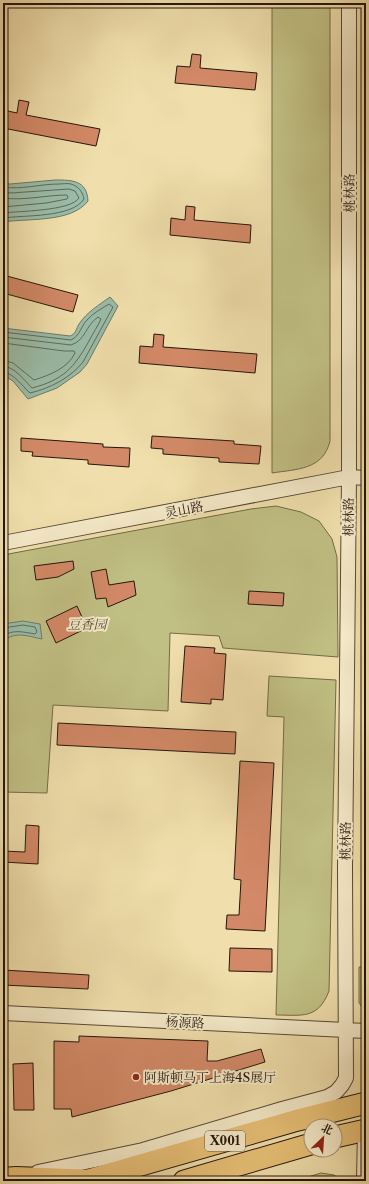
<svg xmlns="http://www.w3.org/2000/svg" width="369" height="1184" viewBox="0 0 369 1184" font-family="'Libre Caslon Text','Noto Serif SC',serif">
  <rect width="100%" height="100%" fill="#f0dfac"/>
  <filter id="stains"><feTurbulence type="fractalNoise" baseFrequency=".005" numOctaves="4"/><feColorMatrix values="0 0 0 0 .2 0 0 0 0 .09 0 0 0 0 .02 0 0 0 .5 -.17"/></filter>
  <radialGradient id="worn" r=".72"><stop offset=".6" stop-color="#630" stop-opacity="0"/><stop offset="1" stop-color="#630" stop-opacity=".3"/></radialGradient>
  <path fill="#c1c084" stroke="#726b48" d="M272,3H330V441C323,470 297,469 272,473Z
    M276,506L301,512L319,521L332,539L337,557L338,657L223,648L219,636L170,633L168,711L53,705L47,793L3,792V555L251,509Z
    M269,676L336,680L329,991C318,1020 301,1015 276,1015L284,717L267,716Z
    M359,967H366V1012L359,1003Z
    M321,1173L334,1175L342,1181H295Z"/>
  <path fill="#9abda9" stroke="#6b7a6b" d="M55,180C72,180 87,180 88,201C71,223 29,218 3,222V183L10,184Z
    M110,297L118,306L87,364L80,372L57,388L28,399L13,381L3,375V328L70,336C76,334 76,329 79,324C87,312 99,305 110,297Z
    M23,621L40,624L42,639C27,636 16,631 3,641V624Z"/>
  <g fill="none" stroke-linecap="round" stroke-linejoin="round">
    <path stroke="#5f6a5b" stroke-width="1" d="M3,187C21,190 40,184 59,184C62,184 67,183 71,184C78,186 83,192 84,199C72,218 23,215 3,218
      M3,192L11,193L69,189L75,191L79,198C71,211 19,211 3,213
      M3,198C24,201 46,195 67,195L68,197L67,199L46,203L3,207
      M3,332L71,340C80,336 81,326 87,320C93,313 101,309 109,304L113,307L83,362C70,378 51,388 30,393C22,386 14,373 3,372
      M3,337L71,345C86,340 85,326 98,317L101,319C98,326 93,333 89,341C74,368 63,380 32,388C24,380 15,367 3,366
      M3,343L64,351H74L75,353C68,368 50,375 34,380L13,363L3,360
      M3,628L23,625L35,627L37,632L35,634C23,632 13,629 3,636"/>
  </g>
  <path fill="#d38967" stroke="#24160d" d="M192,54L201,55L200,68L257,73L255,90L175,83L177,66L190,67Z
    M19,100L29,102L26,115L100,129L96,146L3,128V110L17,113Z
    M186,206L195,207L194,220L251,225L250,243L170,235L171,218L185,220Z
    M3,275L78,295L73,312L3,293Z
    M154,334L164,335L163,347L257,354L255,373L139,363L140,346L153,347Z
    M152,436L234,441V444L261,446L259,464L219,462V458L163,454V449L151,448Z
    M21,438L103,444V447L130,448L129,467L88,464V460L32,456L33,452L21,451Z
    M73,561L74,569L58,577L36,580L34,566Z
    M106,569L109,585L134,581L136,595L108,607L106,598L96,599L91,572Z
    M249,591L284,593L283,606L248,604Z
    M77,606L87,628L56,643L46,621Z
    M185,646L215,648L214,653L226,654L223,700L211,699V704L181,702Z
    M58,723L236,732L235,754L57,745Z
    M240,761L274,763L265,931L226,929L227,915H239L241,880L234,879Z
    M26,825L39,826L38,864L3,862V851L25,852Z
    M230,948L272,949V972L229,971Z
    M3,970L89,975L88,989L3,985Z
    M79,1036L208,1041L207,1061H217L261,1049L265,1062L171,1091L72,1117L71,1109H54V1041L79,1042Z
    M33,1063L34,1110H14L13,1064Z"/>
  <g fill="none" stroke-linecap="round" stroke-linejoin="round">
    <defs>
      <path id="minor" d="M3,543L349,477L366,478
        M3,1013L366,1031
        M38,1172L143,1150L282,1109L327,1097L336,1092L342,1085L346,1078L345,869L349,477V3
        M364,1181L365,1130"/>
      <path id="major" d="M3,1177L16,1176L94,1179"/>
      <path id="highway" d="M335,1137L366,1130
        M85,1181L298,1120L366,1103
        M184,1181L311,1144"/>
    </defs>
    <use href="#minor" stroke="#574835" stroke-width="16"/>
    <use href="#major" stroke="#24160d" stroke-width="20"/>
    <use href="#highway" stroke="#24160d" stroke-width="23"/>
    <use href="#minor" stroke="#f5eac9" stroke-width="14"/>
    <use href="#major" stroke="#e8c076" stroke-width="18"/>
    <use href="#highway" stroke="#e8c076" stroke-width="21"/>
  </g>
  <circle fill="#8f2418" stroke="#f5eac9" stroke-width="1.5" cx="136" cy="1077" r="4"/>
  <g text-anchor="middle" stroke-width="4" stroke-linejoin="round" paint-order="stroke">
    <rect fill="#f5eac9" stroke="#635645" stroke-width="1" x="205" y="1131" width="40" height="20" rx="3"/>
    <g font-size="12" font-weight="bold" fill="#24160d">
      <text x="225" y="1145">X001</text>
    </g>
    <g font-size="13" fill="#24160d" stroke="#f5eac9">
      <text transform="translate(349 193) rotate(-90)" y="5">桃林路</text>
      <text transform="translate(184 509) rotate(-11)" y="5">灵山路</text>
      <text transform="translate(348 517) rotate(-89)" y="5">桃林路</text>
      <text transform="translate(345 841) rotate(-89)" y="5">桃林路</text>
      <text transform="translate(185 1022) rotate(3)" y="5">杨源路</text>
    </g>
    <g font-size="13" font-style="italic" fill="#534931" stroke="#f5eac9">
      <text x="87" y="629">豆香园</text>
    </g>
    <g font-size="13" fill="#24160d" stroke="#f5eac9" text-anchor="start">
      <text x="144" y="1082">阿斯顿马丁上海4S展厅</text>
    </g>
  </g>
  <rect width="369" height="1184" fill="none" stroke="#f0dfac" stroke-width="16"/>
  <rect x="4" y="4" width="361" height="1176" fill="none" stroke="#24160d" stroke-width="2"/>
  <rect x="8" y="8" width="353" height="1168" fill="none" stroke="#24160d"/>
  <g transform="translate(323 1138) rotate(25)"><circle r="19" fill="#f5eac9" stroke="#a1957e"/>
  <path d="M0-3L7 15L0 10L-7 15Z" fill="#8f2418"/>
  <text y="-6" font-size="11" font-weight="bold" text-anchor="middle" fill="#24160d">北</text>
  </g>
  <rect width="100%" height="100%" filter="url(#stains)"/>
  <rect width="100%" height="100%" fill="url(#worn)"/>
</svg>
